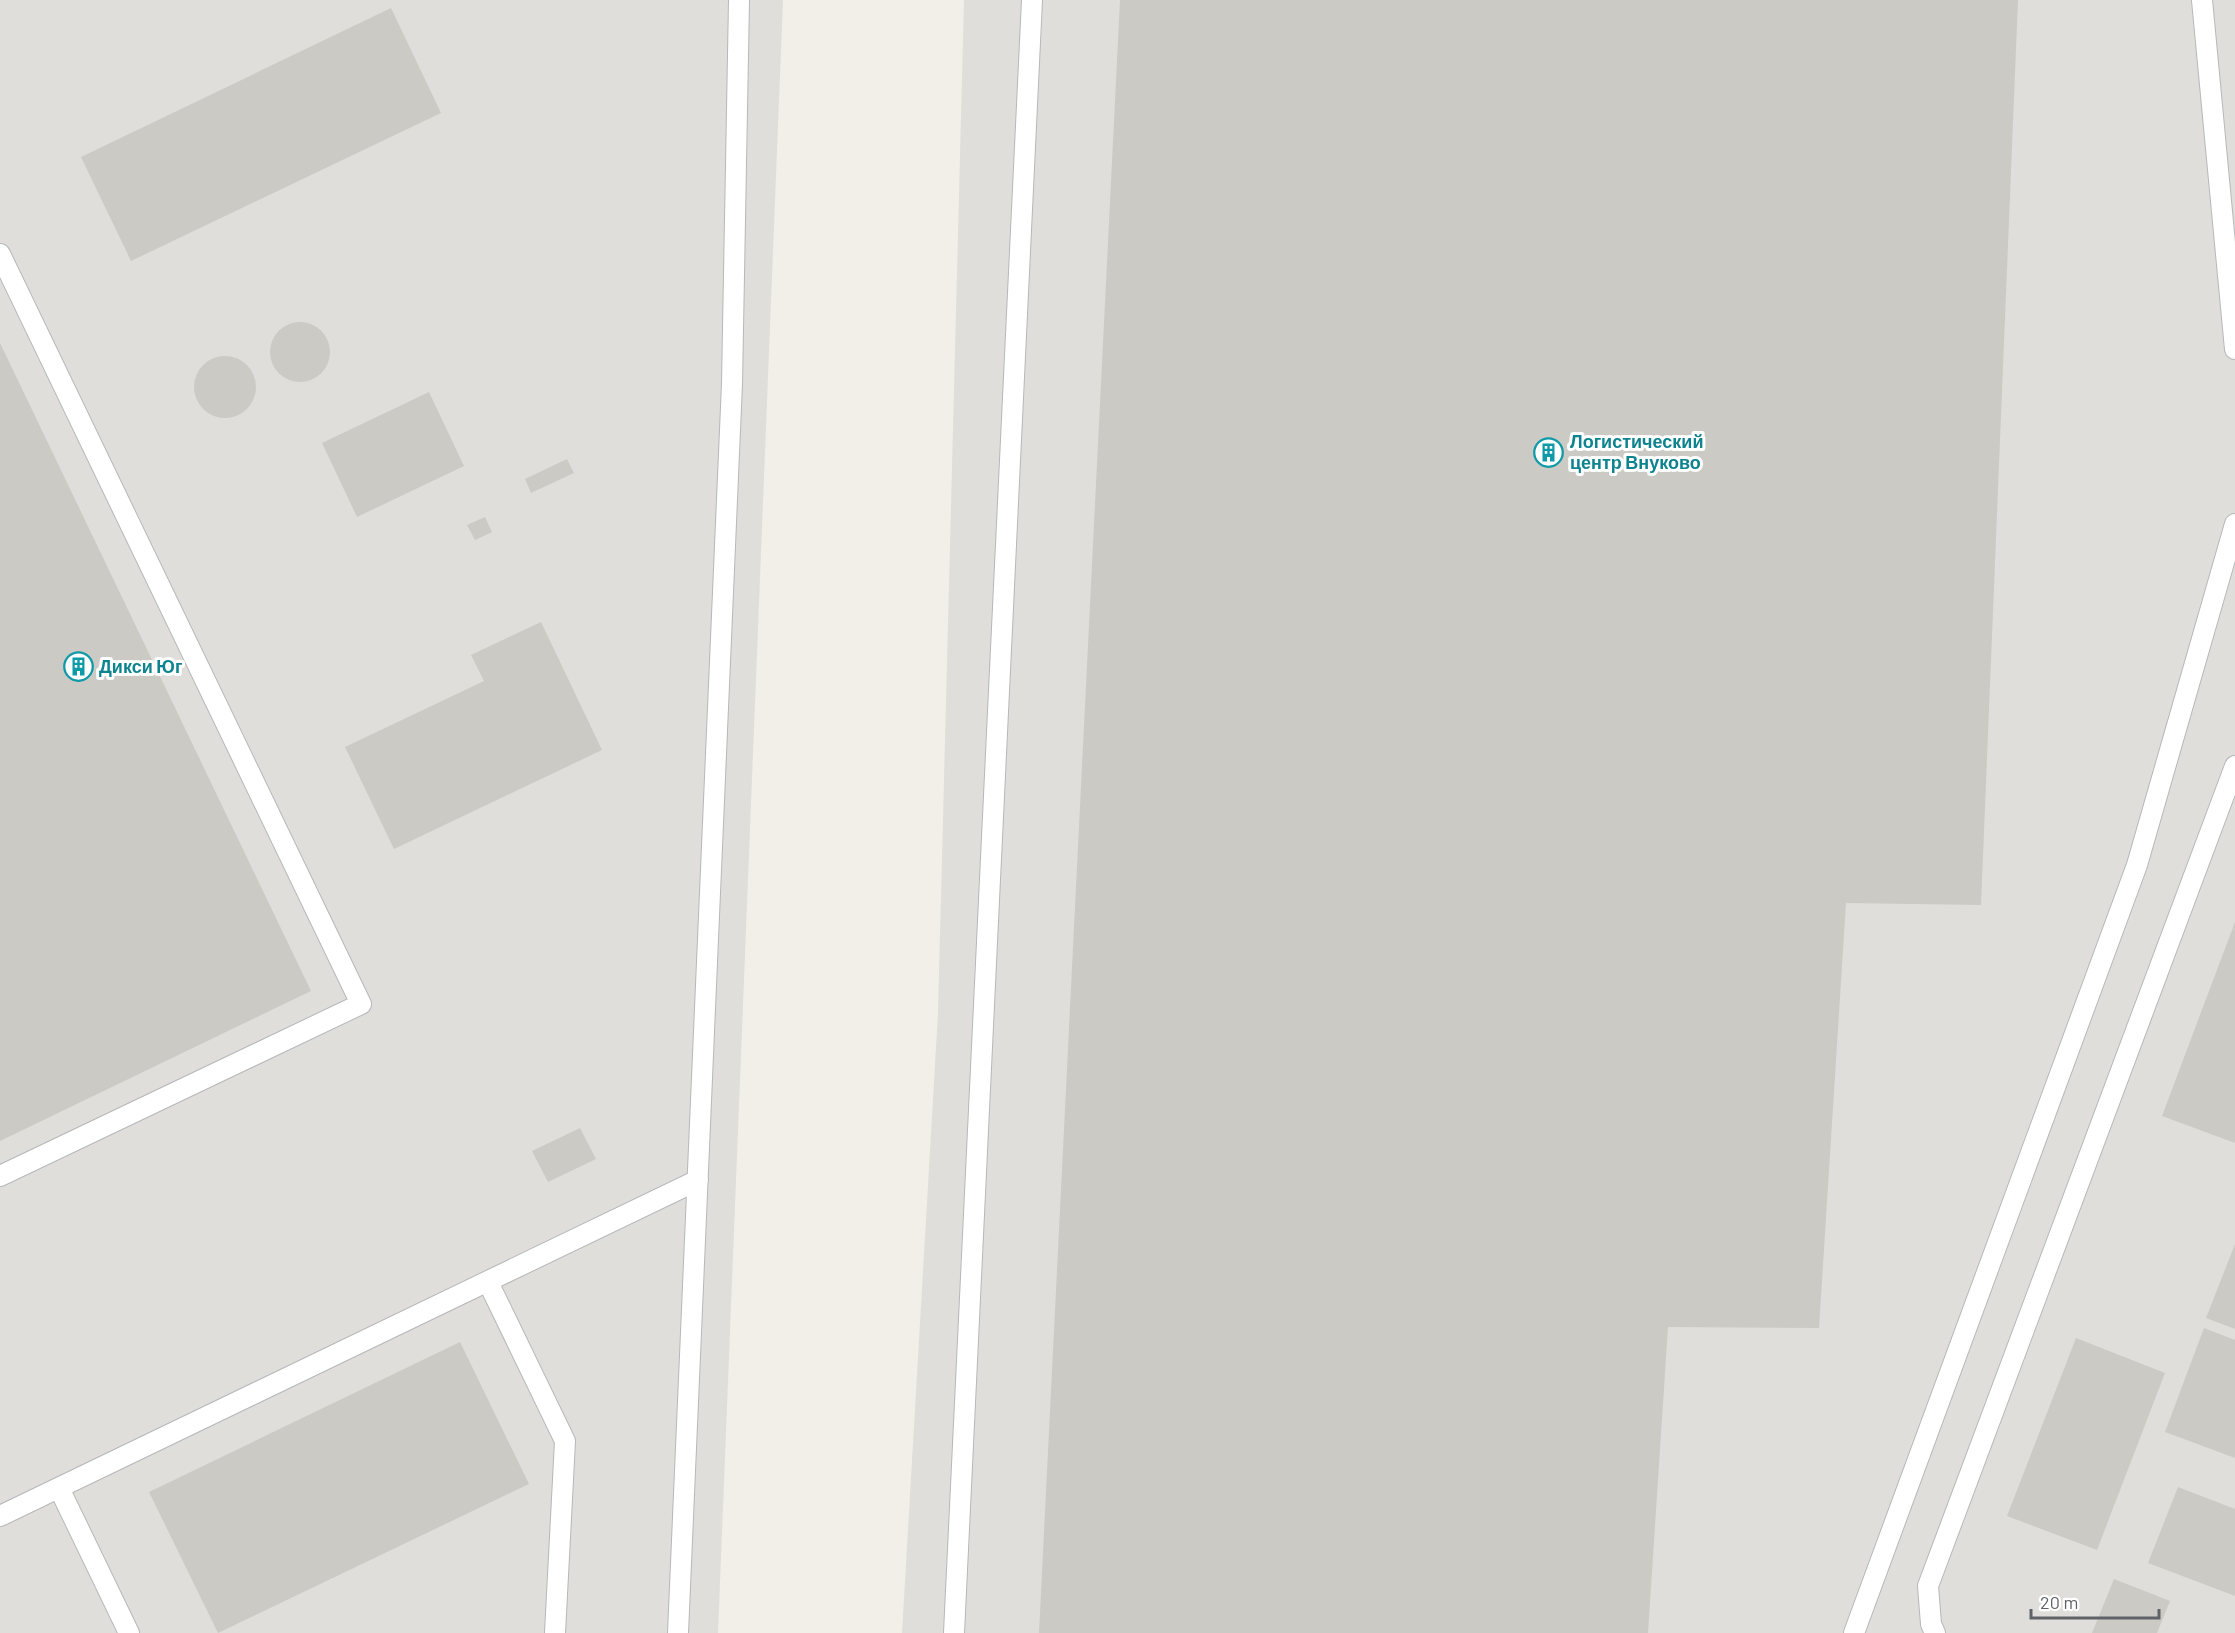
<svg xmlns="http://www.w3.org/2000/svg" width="2235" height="1633" viewBox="0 0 2235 1633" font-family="Barlow,sans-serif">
  <rect width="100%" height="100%" fill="#f1efe8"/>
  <path fill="#e0deda" d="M0,0H783L718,1633H0Z
    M964,0H2235V1633H902L938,1013Z"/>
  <path fill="#cccac5" d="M1120,0H2018L1981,905L1846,903L1819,1328L1668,1327L1648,1633H1039Z
    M391,8L441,113L131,261L81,157Z
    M270 352a30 30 0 1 1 60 0a30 30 0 1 1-60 0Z
    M0,343L311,991L0,1141Z
    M194 387a31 31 0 1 1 62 0a31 31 0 1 1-62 0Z
    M429,392L464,466L357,517L322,443Z
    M567,459L574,473L531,493L525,479Z
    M485,517L492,532L475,540L467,525Z
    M541,622L602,750L394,849L345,747L484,681L471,655Z
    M2235,922V1143L2162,1116Z
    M580,1128L596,1159L548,1182L532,1151Z
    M2235,1244V1329L2206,1318Z
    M2204,1328L2235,1340V1458L2165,1432Z
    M2076,1338L2165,1373L2097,1550L2007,1516Z
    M460,1342L529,1484L218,1633L149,1492Z
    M2178,1487L2235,1509V1596L2148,1563Z
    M2114,1579L2170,1601L2157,1633H2092Z"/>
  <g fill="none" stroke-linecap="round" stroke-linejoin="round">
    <defs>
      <path id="lane" d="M2202,0L2235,349
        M0,254L361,1004L0,1176
        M488,1282L565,1441L555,1633
        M59,1488L129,1633
        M0,1516L698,1180
        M678,1633L732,384L739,0
        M954,1633L1032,0
        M1854,1633L2137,865L2235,524
        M1935,1633L1931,1624L1928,1586L2235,766"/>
    </defs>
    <use href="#lane" stroke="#b5b8bc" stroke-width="22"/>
    <use href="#lane" stroke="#fff" stroke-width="20"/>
  </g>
  <defs>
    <symbol id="building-ring" viewBox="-11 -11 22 22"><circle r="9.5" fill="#fff" stroke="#0f9aa8" stroke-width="1.5"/><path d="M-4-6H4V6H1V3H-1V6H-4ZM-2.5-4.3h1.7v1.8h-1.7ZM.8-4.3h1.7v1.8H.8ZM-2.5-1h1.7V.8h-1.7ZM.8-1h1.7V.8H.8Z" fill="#0f9aa8"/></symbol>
  </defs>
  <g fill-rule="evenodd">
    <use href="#building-ring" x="1532" y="436" width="33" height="33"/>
    <use href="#building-ring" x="62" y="650" width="33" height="33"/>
  </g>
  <g text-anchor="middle" stroke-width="6" stroke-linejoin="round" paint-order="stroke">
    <g font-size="18" font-weight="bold" fill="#0d838f" stroke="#fff" text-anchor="start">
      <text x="1570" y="448">Логистический<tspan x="1570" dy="21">центр Внуково</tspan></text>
      <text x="99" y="673">Дикси Юг</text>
    </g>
  </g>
  <path d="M2031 1609v9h128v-9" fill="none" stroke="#5f6368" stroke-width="3"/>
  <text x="2040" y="1609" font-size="18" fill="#5f6368" stroke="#ffffff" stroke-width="4.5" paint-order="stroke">20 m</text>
</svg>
